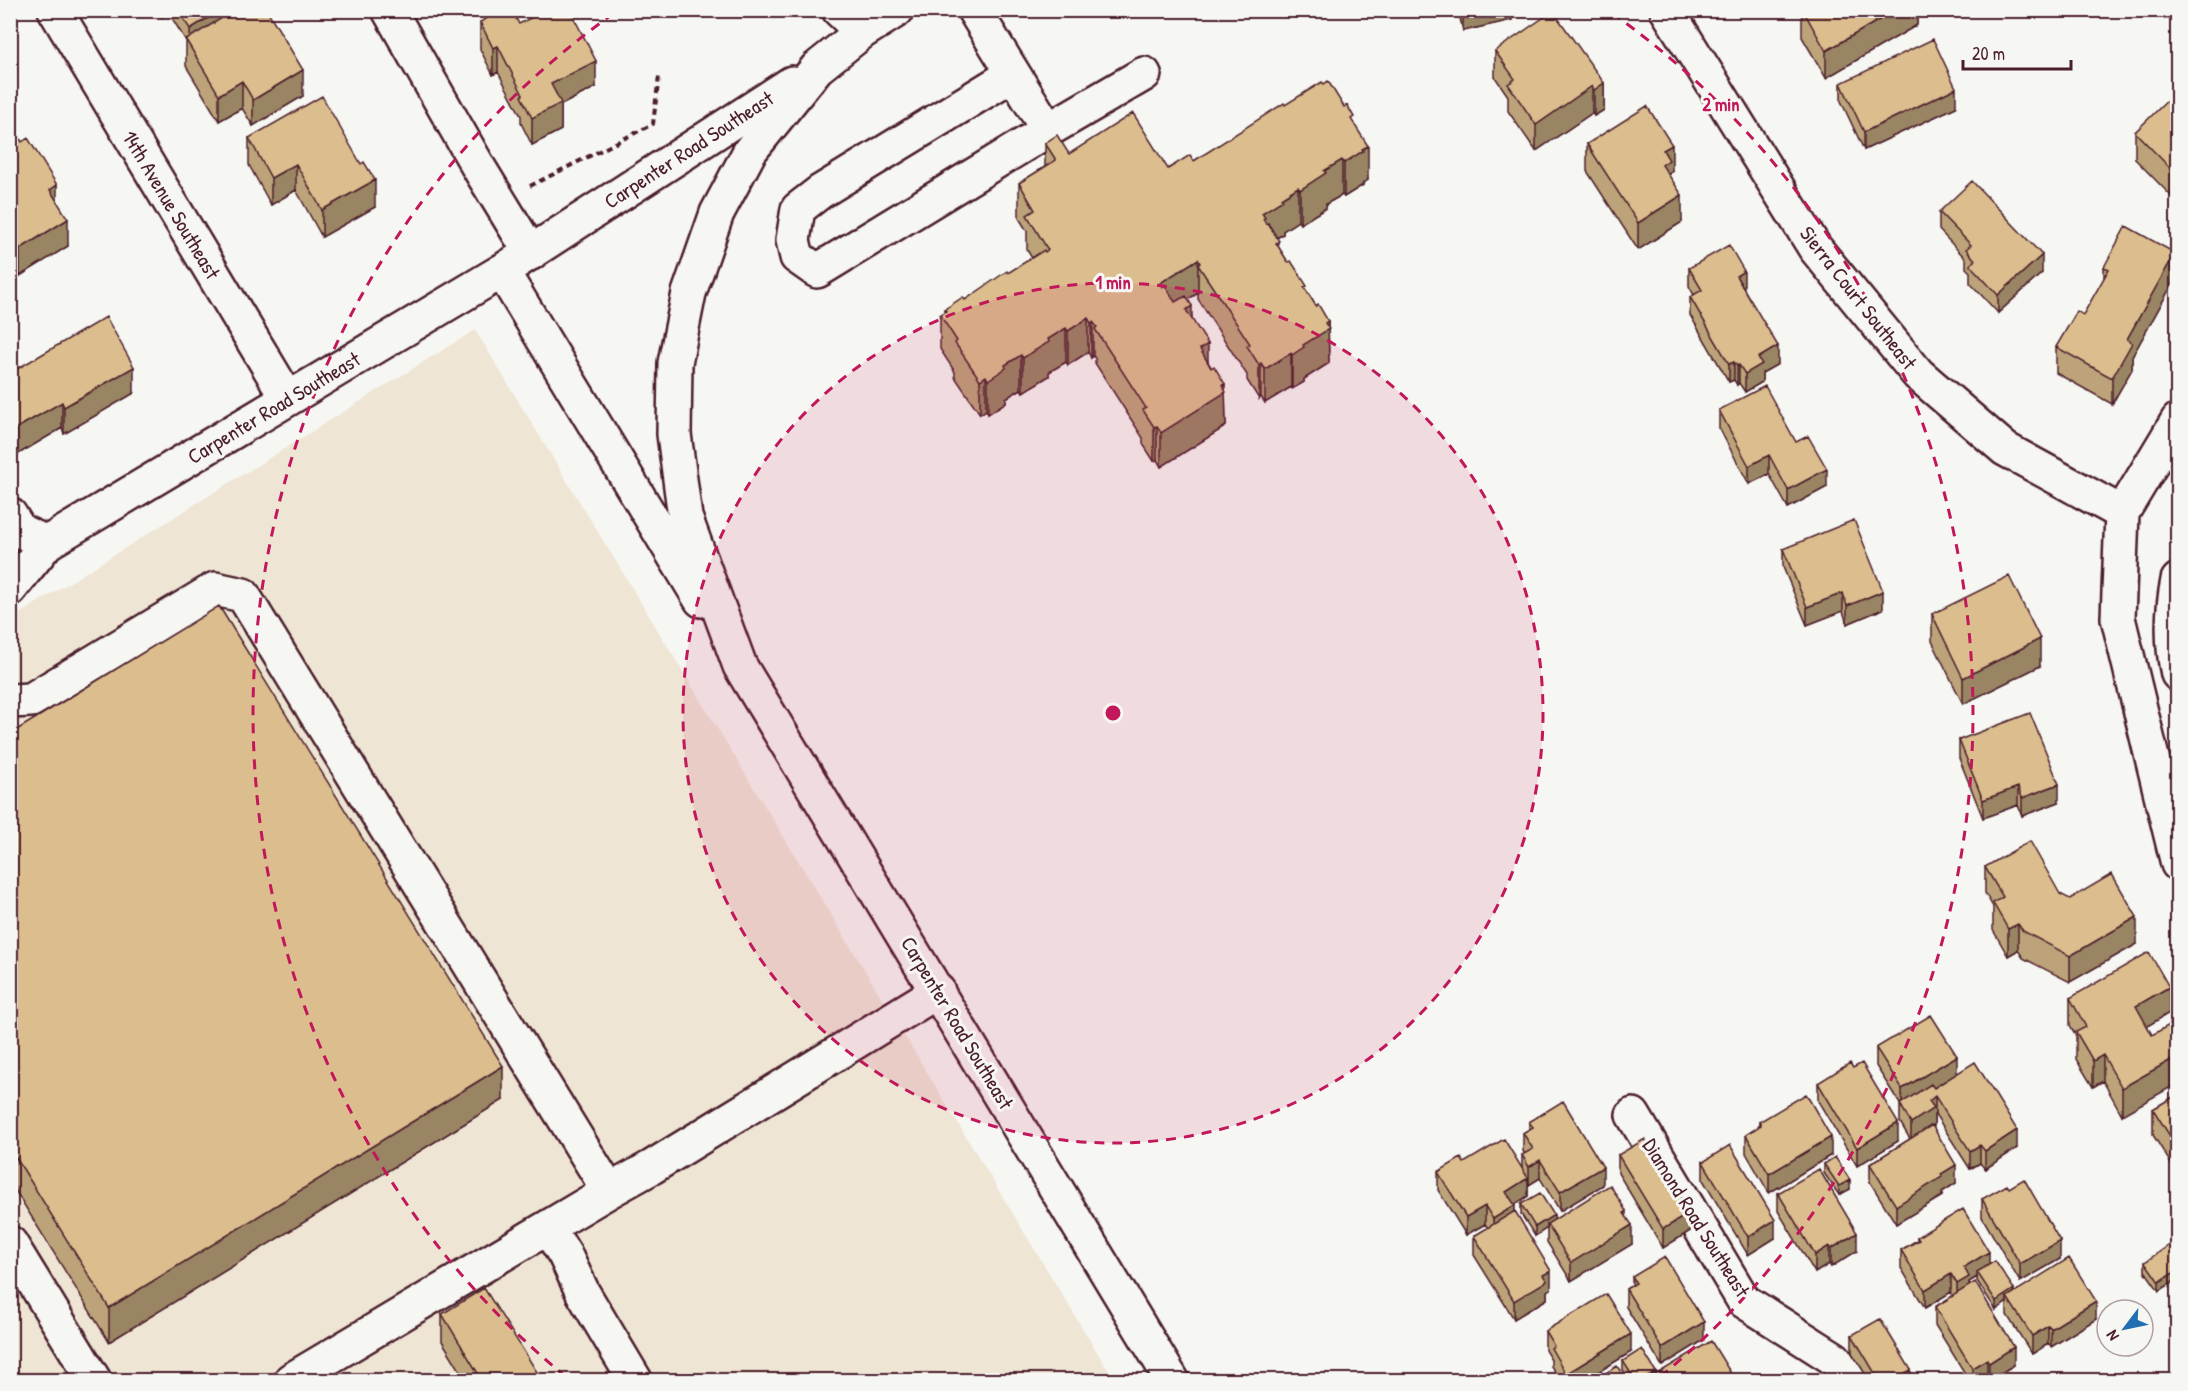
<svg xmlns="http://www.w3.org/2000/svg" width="2188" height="1391" viewBox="0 0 2188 1391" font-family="'Patrick Hand',sans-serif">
  <rect width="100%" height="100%" fill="#f6f6f2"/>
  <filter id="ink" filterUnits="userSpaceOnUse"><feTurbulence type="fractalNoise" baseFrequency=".0167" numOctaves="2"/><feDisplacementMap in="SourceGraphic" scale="12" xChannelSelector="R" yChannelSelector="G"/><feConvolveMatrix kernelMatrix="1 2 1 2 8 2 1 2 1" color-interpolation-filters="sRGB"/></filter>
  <g filter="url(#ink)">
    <path fill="#eee5d4" d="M475,330L1114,1380H11V619Z"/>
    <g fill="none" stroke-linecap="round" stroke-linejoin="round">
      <defs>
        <path id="minor" d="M55,10L288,399
          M389,10L479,168L531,253
          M839,10L862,32
          M897,10L862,32L817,68L750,151L717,213L689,293L675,363L674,434L685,517L740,666L1172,1380
          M974,10L1048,130L817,271L797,257L793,240L798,209L820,192L1013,74
          M1667,10L1815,248L1918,374L2005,449L2122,513
          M1048,130L1144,74
          M502,271L701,600
          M2178,420L2122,513L2118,618L2178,864
          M10,515L20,531L47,543
          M2178,580C2172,609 2171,644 2178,674
          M10,589L47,543L502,271L792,83
          M10,701L31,700L215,589L243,595L609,1191
          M1633,1115L1744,1301L1835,1359L1849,1380
          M548,1228L565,1255L583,1293L635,1380
          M10,1243L94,1380
          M291,1380L609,1191L652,1167L938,991"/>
      </defs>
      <use href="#minor" stroke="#4a1f2b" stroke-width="38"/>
      <path stroke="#4a1f2b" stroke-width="4" stroke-dasharray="6 4.5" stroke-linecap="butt" d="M530,186L653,124L659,76"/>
      <use href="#minor" stroke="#f6f6f2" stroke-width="33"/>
    </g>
    <path fill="#bca37a" stroke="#4a1f2b" stroke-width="1.5" d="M158,10H267L303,96L253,126L242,108L219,121L186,66V41L169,13L162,17Z
      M480,10H499L484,19Z
      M1458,10H1512V20L1463,31Z
      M1917,10V25L1826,78L1802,37V11Z
      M480,22L519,24L596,87L561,105V130L532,145L521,123V116L498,72L493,75L480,49Z
      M1495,51L1604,83V110L1594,116L1592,113L1536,151L1508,111V96L1495,77Z
      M1841,83L1956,107L1864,150L1841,101Z
      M2178,92V203L2135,159V132Z
      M1285,105L1354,124L1368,180L1363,183V185L1344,197L1342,195L1326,204V208L1300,224L1298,221L1283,231V234L1277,238L1279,248L1316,306L1328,321L1329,363L1304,379V382L1292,389L1291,387L1265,403L1261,397L1259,399L1247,380V375L1198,299V293L1188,299L1192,319L1208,362L1225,390L1226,426L1161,467L1157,460L1154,461L1143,444V438L1095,363V358L1093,356L1091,358L1088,352L1068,365L1066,362L1049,372V376L1023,392L1021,389L1006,398V402L988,414L986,410L980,414L955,377V372L940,349V315L945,312V309L965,300L1032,258L1027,250V231L1019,218V183L1045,167V143L1069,154L1168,169L1194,161Z
      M10,122L57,201L68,246L20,276L10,261Z
      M249,138L375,207L322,237L296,190L271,205L249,165Z
      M1587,144L1672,171L1669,173V176L1682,222L1638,250L1587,171Z
      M1939,212L2042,273L1998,313L1970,283V272L1966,268V259L1939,230Z
      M2104,267L2175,279L2132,357V369L2112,404L2056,373V347L2083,315L2104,278Z
      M1689,268L1744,289L1778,364L1762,373V382L1745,392L1739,383L1737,385L1734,380L1729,382L1690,315V297L1694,295L1689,286Z
      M10,373L134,393L64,434L62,428L15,456L10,448Z
      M1719,410L1796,442L1827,487L1788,508L1769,474L1749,484L1719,428Z
      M1783,549L1883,609L1847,624L1843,611L1807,625L1783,567Z
      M1932,614L2040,666L1963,704L1932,641Z
      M10,734L503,1100L109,1342L10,1182Z
      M1959,740L2059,802L2022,816L2018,805L1983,818L1959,758Z
      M1985,867L2060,894L2137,944L2070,982L2023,958L2018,950L2008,956L1993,930V907L1985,893Z
      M2070,998L2169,1013L2147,1026L2152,1035L2122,1115L2103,1081L2093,1087L2076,1059V1036L2070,1025Z
      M1876,1048L1957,1074L2017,1148L1985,1169L1980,1163L1970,1169L1935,1114L1934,1115V1126L1933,1127L1956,1183L1942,1192V1196L1896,1224L1870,1182V1164L1910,1139L1900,1122V1104L1876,1066Z
      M1818,1083L1898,1141L1857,1166L1818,1101Z
      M2178,1094V1175L2153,1135V1109Z
      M1529,1122L1603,1185L1560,1211L1540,1178L1529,1185L1528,1183V1196L1514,1205L1515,1212L1551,1289L1547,1291V1299L1514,1319L1474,1255V1236L1488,1228L1485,1224L1466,1235L1438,1190V1172L1464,1163L1522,1169V1155L1525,1154L1523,1151V1133L1529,1129Z
      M1759,1122L1831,1155L1769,1193L1746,1153V1135L1759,1127Z
      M1618,1155L1690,1231L1663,1248L1618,1173Z
      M1703,1162L1775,1238L1748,1255L1703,1180Z
      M1824,1164L1850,1189L1839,1195L1824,1173Z
      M1778,1193L1857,1251L1831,1267L1829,1264L1815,1273L1778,1211Z
      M1982,1199L2060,1259L2020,1282L1982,1217Z
      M1521,1204L1554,1220L1626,1216L1632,1244L1571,1281L1547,1242V1228L1535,1236L1521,1214Z
      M1917,1237L1989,1265L2014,1292L2096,1319L2051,1347L2048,1344L2032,1354L2007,1315V1302L1996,1310L1977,1281V1277L1969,1282V1286L2014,1365L1990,1380H1988L1987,1377L1981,1380H1969L1935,1325V1307L1953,1296L1951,1292L1925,1308L1901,1268V1250L1917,1240Z
      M2178,1254V1279L2159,1291L2145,1271V1262Z
      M1632,1277L1704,1340L1662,1366L1626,1307V1289L1632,1285Z
      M442,1314L542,1380H466L442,1341Z
      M1545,1331L1631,1352L1585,1380H1560L1551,1366V1360L1545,1350Z
      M1852,1335L1911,1380H1869L1852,1353Z
      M1623,1361L1656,1375L1735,1380H1629L1623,1370Z"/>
    <path fill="#998463" stroke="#4a1f2b" stroke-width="1.5" d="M162,10H169V13L162,17Z
      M221,10H242V16L190,47V29Z
      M484,10H499L484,19Z
      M1463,10H1512V20L1463,31Z
      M1896,10H1917V25L1826,78V51Z
      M498,46V72L493,75V48Z
      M596,61V87L561,105V130L532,145V118L551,84Z
      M303,70V96L253,126V100Z
      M242,81V108L219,121V95Z
      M1604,83V110L1594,116V90Z
      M1592,86V113L1536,151V125Z
      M1956,88V107L1864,150V132Z
      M1672,145V171L1669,173V187L1662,165L1663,150Z
      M1368,146V180L1363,183V185L1344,197V163Z
      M1342,160V195L1326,204V208L1300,224V190L1324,171Z
      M296,164V190L271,205V178Z
      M375,180V207L322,237V210Z
      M57,185V212L50,190Z
      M1298,187V221L1283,231V234L1265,245L1262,213L1281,198Z
      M1682,195V222L1638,250V223Z
      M68,219V246L20,276V249Z
      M2175,253V279L2132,357V369L2112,404V378L2127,339Z
      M2042,255V273L1998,313V295Z
      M1198,259V293L1160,317V283Z
      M1744,271V289L1736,276Z
      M1192,306V341L1186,310Z
      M1088,318V352L1068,365V331Z
      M1328,321L1329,363L1304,379V382L1292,389V355L1325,323Z
      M1093,322V356L1091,358V323Z
      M1066,328V362L1049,372V376L1023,392V358L1048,339Z
      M1208,344V378L1200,349Z
      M1778,346V364L1762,373V382L1745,392V374L1758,358Z
      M1291,353V387L1265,403V369Z
      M1021,355V389L1006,398V402L988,414V380L1005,365Z
      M1734,362V380L1729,382V364Z
      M1261,363V397L1259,399V365Z
      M1739,365V383L1737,385V366Z
      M134,367V393L64,434V407Z
      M986,376V410L980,414V380Z
      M1225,384L1226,426L1161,467V433Z
      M62,402V428L15,456V429Z
      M1157,426V460L1154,461V427Z
      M1769,455V474L1749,484V466Z
      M1827,469V487L1788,508V490Z
      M1883,591V609L1847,624V606Z
      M1843,593V611L1807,625V607Z
      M2040,639V666L1963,704V678Z
      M2059,784V802L2022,816V798Z
      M2018,787V805L1983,818V800Z
      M2137,917V944L2070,982V956Z
      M2018,924V950L2008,956V929Z
      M2169,987V1013L2136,1033V1006Z
      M2103,1055V1081L2093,1087V1061Z
      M1957,1056V1074L1902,1108V1089Z
      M2178,1056V1083L2122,1115V1088Z
      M503,1066V1100L109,1342V1308Z
      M1935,1096V1114L1934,1115V1126L1911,1141V1123L1929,1101Z
      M1898,1123V1141L1857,1166V1148Z
      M2017,1130V1148L1985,1169V1151Z
      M1831,1137V1155L1769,1193V1174Z
      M1980,1145V1163L1970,1169V1151Z
      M1540,1160V1178L1529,1185V1167Z
      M1956,1165V1183L1942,1192V1196L1896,1224V1206L1941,1174Z
      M1603,1167V1185L1560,1211V1192Z
      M1528,1178V1196L1506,1210V1192Z
      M1850,1180V1189L1839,1195V1186Z
      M1515,1205V1223L1493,1237V1219Z
      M1485,1206V1224L1466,1235V1217Z
      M1626,1211V1229L1632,1225V1244L1571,1281V1263Z
      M1690,1213V1231L1663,1248V1229Z
      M1554,1215V1224H1547V1228L1535,1236V1227Z
      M1775,1220V1238L1748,1255V1237Z
      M1857,1233V1251L1831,1267V1249Z
      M2060,1241V1259L2020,1282V1264Z
      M1829,1246V1264L1815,1273V1255Z
      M1989,1252V1270L1977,1272V1277L1969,1282V1295L1957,1302V1284L1964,1267Z
      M2178,1270V1279L2159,1291V1282Z
      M1551,1271V1289L1547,1291V1299L1514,1319V1301L1543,1275Z
      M1951,1274V1292L1925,1308V1290Z
      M2014,1289V1298L2007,1297V1302L1996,1310V1301Z
      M2096,1301V1319L2051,1347V1329Z
      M1704,1322V1340L1662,1366V1348Z
      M2048,1326V1344L2032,1354V1336Z
      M1631,1334V1352L1585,1380H1566V1374Z
      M2014,1347V1365L1989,1380V1363Z
      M1987,1359V1377L1981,1380H1972V1368Z
      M1911,1370V1380H1892Z
      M1656,1372V1380H1642Z"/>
    <path fill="#dbbd8e" stroke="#4a1f2b" stroke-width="1.5" d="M178,10H221L190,29Z
      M235,10H267L303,70L253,100L242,81L219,95L186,40Z
      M503,10H512L519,24L546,10H570L596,61L551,84L561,103L532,118L521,96L523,95L498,46L493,48L480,22Z
      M1803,10H1896L1826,51Z
      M1553,11L1604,83L1594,90L1592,86L1536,125L1508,84L1515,79L1495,51Z
      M1933,39L1956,88L1864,132L1841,83Z
      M1328,81L1344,107L1347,105L1354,117L1351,119L1368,146L1362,149L1363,151L1344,163L1342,160L1324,171L1326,173L1300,190L1298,187L1281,198L1283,200L1262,213L1265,218L1263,219L1266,224L1268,223L1279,241L1276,243L1288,262L1291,261L1307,286L1304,287L1316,306L1318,304L1328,321L1325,323L1329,329L1303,345L1304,347L1292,355L1291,353L1265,369L1261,363L1259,365L1247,346L1250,344L1198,265L1200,263L1198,259L1160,283L1162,287L1165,285L1175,302L1186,296L1192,306L1186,310L1208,344L1200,349L1211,368L1214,366L1225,384L1222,385L1226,392L1161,433L1157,426L1154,427L1143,410L1146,408L1095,329L1097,327L1093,322L1091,323L1088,318L1068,331L1066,328L1048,339L1049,342L1023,358L1021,355L1005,365L1006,368L988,380L986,376L980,380L955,343L957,341L940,315L946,311L945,309L963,297L965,300L1007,271L1008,273L1044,250L1045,252L1048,250L1027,215L1035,210L1019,183L1056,160L1045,143L1057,135L1069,154L1133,113L1168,169L1190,155L1194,161L1284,103L1285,105L1322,82L1324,84Z
      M2177,91L2178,92V176L2135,132Z
      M322,96L361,164L364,162L375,180L322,210L296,164L271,178L249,138Z
      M1647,106L1672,145L1663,150L1669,160L1662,165L1682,195L1638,223L1587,144Z
      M10,122L22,142L28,138L57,185L50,190L68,219L20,249L10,234Z
      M1972,181L2042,255L1998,295L1970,265L1975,260L1966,249L1971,245L1939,212Z
      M2126,226L2175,253L2127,339L2132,343L2112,378L2056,347L2077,311L2083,315L2109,269L2104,267Z
      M1729,245L1744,271L1736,276L1778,346L1758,358L1762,364L1745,374L1739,365L1737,366L1734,362L1729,364L1690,297L1702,290L1689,268Z
      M106,317L134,367L64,407L62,402L15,429L10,422V373Z
      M1765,386L1796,442L1808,436L1827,469L1788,490L1769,455L1749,466L1719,410Z
      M1854,520L1883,591L1847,606L1843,593L1807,607L1783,549Z
      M2009,576L2040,639L1963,678L1932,614Z
      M219,606L503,1066L109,1308L10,1148V734Z
      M2030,713L2059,784L2022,798L2018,787L1983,800L1959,740Z
      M2030,841L2060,894L2070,899L2112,874L2137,917L2070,956L2023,931L2018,924L2008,929L1993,903L2003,897L1985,867Z
      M2149,952L2169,987L2136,1006L2152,1035L2178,1020V1056L2122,1088L2103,1055L2093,1061L2076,1032L2086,1027L2070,998Z
      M1931,1015L1957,1056L1902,1089L1876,1048Z
      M1975,1062L2017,1130L1985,1151L1980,1145L1970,1151L1935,1096L1929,1101L1934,1108L1911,1123L1900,1104L1931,1084L1934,1088Z
      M1850,1063L1853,1068L1862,1063L1898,1123L1857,1148L1818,1083Z
      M1806,1094L1831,1137L1769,1174L1746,1135L1761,1125L1759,1122Z
      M2178,1094V1149L2153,1109Z
      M1563,1101L1603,1167L1560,1192L1540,1160L1529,1167L1522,1155L1533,1149L1523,1133L1533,1127L1529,1122Z
      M1932,1125L1956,1165L1941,1174L1942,1177L1896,1206L1870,1164Z
      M1504,1139L1528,1178L1506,1192L1515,1205L1493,1219L1485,1206L1466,1217L1438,1172L1461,1158L1464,1163Z
      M1645,1139L1690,1213L1663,1229L1618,1155Z
      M1730,1145L1775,1220L1748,1237L1703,1162Z
      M1835,1157L1850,1180L1839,1186L1824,1164Z
      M1819,1169L1857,1233L1831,1249L1829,1246L1815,1255L1778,1193Z
      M2024,1179L2060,1241L2020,1264L1982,1199L2007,1185L2009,1188Z
      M1610,1185L1626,1211L1624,1213L1632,1225L1571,1263L1547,1224Z
      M1540,1193L1554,1215L1535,1227L1521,1204Z
      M1963,1209L1989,1252L1964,1267L1969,1277L1957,1284L1951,1274L1925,1290L1901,1250L1919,1240L1917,1237Z
      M1515,1211L1551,1271L1543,1275L1547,1281L1514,1301L1474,1236Z
      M2171,1244L2178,1254V1270L2159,1282L2145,1262Z
      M1665,1257L1704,1322L1662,1348L1626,1289L1636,1283L1632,1277Z
      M2069,1258L2096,1301L2051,1329L2048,1326L2032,1336L2007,1297Z
      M1995,1261L2014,1289L1996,1301L1977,1272Z
      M1975,1282L2014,1347L1989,1363L1987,1359L1972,1368L1935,1307Z
      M484,1288L542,1380H482L442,1314Z
      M1606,1294L1631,1334L1566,1374L1551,1348L1554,1346L1545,1331Z
      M1880,1319L1911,1370L1892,1380H1879L1852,1335Z
      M1711,1341L1735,1380H1647Z
      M1642,1349L1656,1372L1642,1380H1635L1623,1361Z
      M1617,1366L1626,1380H1594Z
      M1831,1375L1834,1380H1822Z"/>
  </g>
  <circle cx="1113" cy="713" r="430" fill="#c2185b" fill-opacity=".12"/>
  <g fill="none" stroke="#c2185b" stroke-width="3" stroke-dasharray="10 8">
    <circle cx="1113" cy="713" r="430"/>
    <path d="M566 1377A860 860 0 0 1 614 13M1612 13A860 860 0 0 1 1660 1377"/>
  </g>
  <g text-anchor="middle" stroke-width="6" stroke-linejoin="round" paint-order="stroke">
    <g font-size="21" fill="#4a1f2b" stroke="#f6f6f2">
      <text transform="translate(689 150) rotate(-33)" y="7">Carpenter Road Southeast</text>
      <text transform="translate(171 205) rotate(59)" y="7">14th Avenue Southeast</text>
      <text transform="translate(1858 298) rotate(52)" y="7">Sierra Court Southeast</text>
      <text transform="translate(274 408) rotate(-31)" y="7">Carpenter Road Southeast</text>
      <text transform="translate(957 1023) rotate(59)" y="7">Carpenter Road Southeast</text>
      <text transform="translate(1696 1218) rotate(58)" y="7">Diamond Road Southeast</text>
    </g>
  </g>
  <circle cx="1113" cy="713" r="9" fill="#c2185b" stroke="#f6f6f2" stroke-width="3"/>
  <g font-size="18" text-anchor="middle" font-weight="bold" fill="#c2185b" stroke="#f6f6f2" stroke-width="6" stroke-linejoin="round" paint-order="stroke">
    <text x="1721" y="111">2 min</text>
    <text x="1113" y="289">1 min</text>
  </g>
  <rect width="2188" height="1391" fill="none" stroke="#f6f6f2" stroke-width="36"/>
  <rect x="18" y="18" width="2152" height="1355" fill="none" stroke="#4a1f2b" stroke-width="2" filter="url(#ink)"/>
  <g transform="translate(2125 1328) rotate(238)"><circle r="28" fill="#f6f6f2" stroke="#b1a0a2" stroke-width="1.5"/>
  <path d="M0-4.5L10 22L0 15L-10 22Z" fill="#1f6fb2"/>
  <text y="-9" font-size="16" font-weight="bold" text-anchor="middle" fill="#4a1f2b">N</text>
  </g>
  <path d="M1963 60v9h108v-9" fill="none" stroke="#4a1f2b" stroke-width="3"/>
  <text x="1972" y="60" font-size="18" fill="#4a1f2b" stroke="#f6f6f2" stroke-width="4.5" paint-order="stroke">20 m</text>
</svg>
